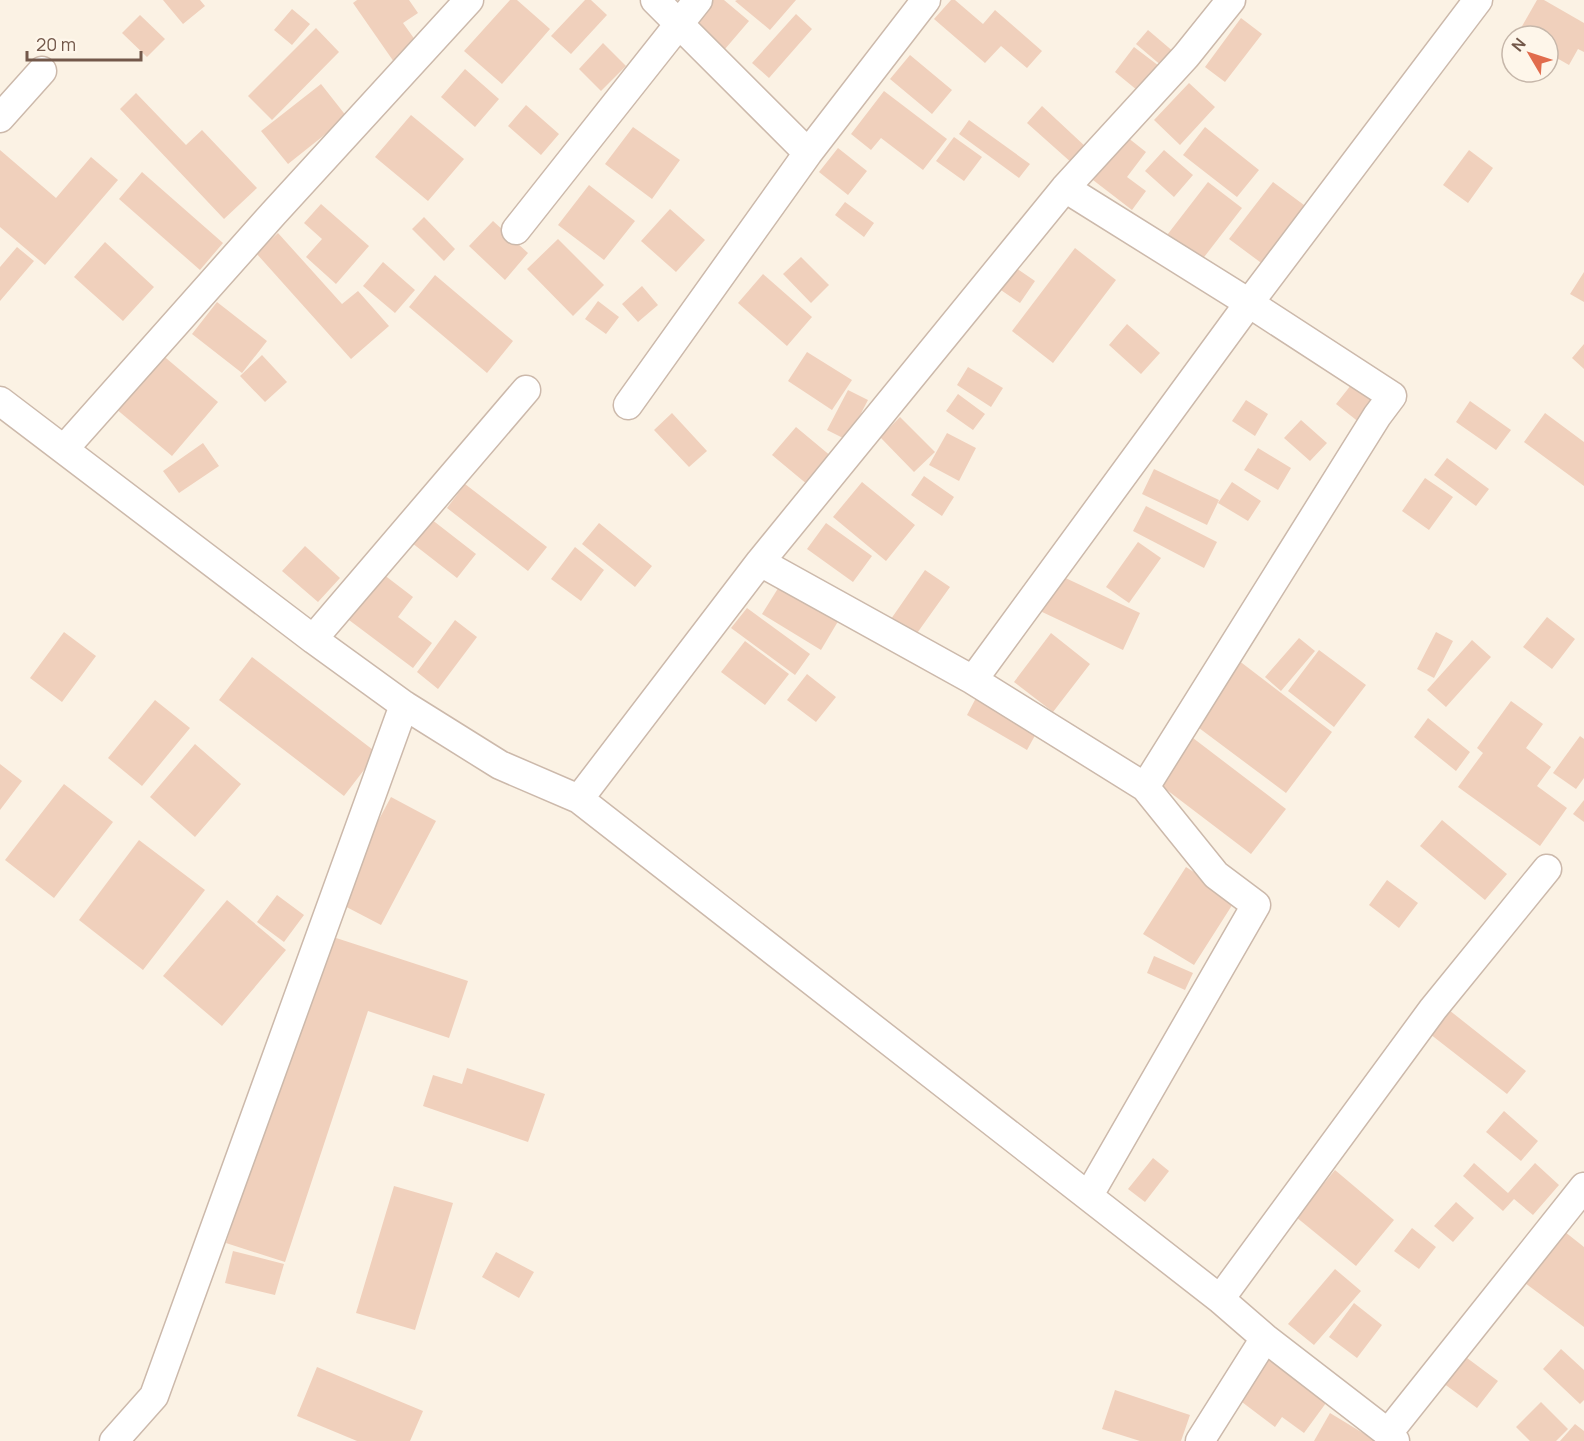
<svg xmlns="http://www.w3.org/2000/svg" width="1584" height="1441" viewBox="0 0 1584 1441" font-family="Manrope,sans-serif">
  <rect width="100%" height="100%" fill="#fbf2e4"/>
  <path fill="#f0d0bc" d="M163,0H200L205,6L183,24Z
    M357,0H409L418,13L403,23L418,44L394,62L353,3Z
    M510,0H517L550,29L502,84L464,51Z
    M585,0H591L607,15L571,54L551,36Z
    M709,0H724L749,21L725,49L692,20Z
    M737,0H796L770,30L735,1Z
    M951,0H955L983,24L995,10L1042,51L1027,68L1001,46L985,63L934,19Z
    M1537,0H1544L1584,23V52L1578,49L1569,65L1548,53V36L1517,35Z
    M292,9L310,24L292,45L274,30Z
    M796,14L812,29L769,78L752,63Z
    M140,15L165,39L147,57L122,33Z
    M1241,18L1262,34L1225,82L1205,67Z
    M316,28L339,52L272,120L248,96Z
    M1148,30L1175,53L1163,67L1136,44Z
    M603,43L626,66L601,91L579,69Z
    M1134,47L1163,69L1143,95L1115,72Z
    M910,55L952,90L932,114L890,79Z
    M465,69L499,99L475,127L441,97Z
    M1189,83L1215,107L1180,145L1154,120Z
    M321,84L347,117L288,164L261,131Z
    M884,91L947,139L923,170L881,138L871,150L851,134Z
    M136,93L186,145L202,130L257,188L224,219L120,109Z
    M526,105L559,134L541,155L508,126Z
    M1042,106L1087,148L1073,164L1027,123Z
    M411,115L464,159L428,201L375,157Z
    M969,120L1030,164L1019,178L959,134Z
    M633,127L680,160L652,199L605,164Z
    M1205,127L1259,170L1237,197L1183,155Z
    M954,137L982,157L964,181L936,161Z
    M1127,137L1146,152L1127,177L1146,191L1132,210L1093,180Z
    M838,148L867,171L848,195L819,172Z
    M0,150L56,198L91,157L118,180L45,265L0,227Z
    M1164,150L1193,175L1174,197L1145,171Z
    M1469,150L1493,168L1468,203L1443,185Z
    M142,172L223,243L200,270L119,199Z
    M1208,182L1242,208L1198,265L1164,239Z
    M1273,182L1308,208L1264,265L1229,239Z
    M589,185L635,221L604,260L558,225Z
    M845,202L874,223L864,237L835,215Z
    M321,204L369,246L336,284L306,257L322,239L304,223Z
    M670,209L705,240L676,272L641,241Z
    M424,217L455,249L444,261L412,229Z
    M493,221L528,253L505,280L469,246Z
    M278,233L342,304L358,291L389,326L351,359L256,253Z
    M558,239L604,285L573,316L527,269Z
    M105,242L154,287L123,321L74,277Z
    M17,247L34,261L0,301V267Z
    M1075,248L1116,280L1053,363L1012,331Z
    M801,257L829,285L811,303L783,274Z
    M383,262L415,290L395,313L363,286Z
    M1010,264L1035,281L1020,303L995,286Z
    M1584,272V302L1570,294Z
    M763,274L812,317L787,346L738,303Z
    M435,275L513,341L487,373L409,307Z
    M642,286L658,305L638,322L622,304Z
    M598,301L619,317L606,334L585,319Z
    M217,302L267,341L242,373L192,334Z
    M1127,324L1160,353L1141,374L1109,345Z
    M1584,344V369L1572,358Z
    M807,352L852,380L832,410L788,381Z
    M160,353L218,402L172,456L115,408Z
    M262,355L287,382L265,402L240,376Z
    M968,367L1003,388L991,407L957,385Z
    M1355,380L1379,397L1360,423L1336,404Z
    M848,390L868,400L847,440L827,430Z
    M958,394L985,414L973,430L946,411Z
    M1246,400L1268,414L1255,436L1232,421Z
    M1470,401L1511,430L1496,450L1456,422Z
    M672,413L707,451L689,467L654,430Z
    M1545,413L1584,442V486L1524,442Z
    M900,417L935,452L914,472L880,437Z
    M1301,420L1327,443L1310,461L1284,438Z
    M796,427L832,457L808,485L772,455Z
    M947,433L976,448L959,481L929,465Z
    M203,443L219,466L179,493L163,471Z
    M1258,448L1291,468L1278,490L1244,470Z
    M1447,458L1489,489L1476,506L1434,475Z
    M1154,469L1219,500L1207,525L1142,494Z
    M924,476L954,497L942,516L911,495Z
    M1425,478L1453,497L1429,530L1402,511Z
    M862,482L915,525L886,561L833,517Z
    M1232,482L1261,501L1248,521L1218,503Z
    M465,484L547,547L528,571L447,508Z
    M1146,506L1217,542L1204,568L1133,531Z
    M431,519L476,554L457,578L412,543Z
    M599,523L652,566L635,587L582,544Z
    M826,523L872,556L853,582L807,549Z
    M1138,542L1161,558L1129,603L1106,587Z
    M305,546L340,578L318,602L282,571Z
    M575,547L604,570L581,601L551,579Z
    M925,570L950,587L915,636L891,619Z
    M379,571L413,597L398,617L432,643L413,668L345,617Z
    M1057,574L1140,613L1123,650L1040,611Z
    M782,582L840,618L821,650L762,614Z
    M747,608L810,654L795,675L731,628Z
    M1547,617L1575,639L1552,669L1523,647Z
    M455,620L477,637L438,689L417,672Z
    M64,632L96,656L62,702L30,678Z
    M1436,632L1453,641L1434,678L1417,669Z
    M1051,633L1090,664L1053,712L1014,682Z
    M1299,638L1315,651L1281,691L1265,677Z
    M1472,640L1491,657L1446,707L1427,690Z
    M745,641L789,674L765,705L721,672Z
    M1319,650L1366,685L1334,727L1288,691Z
    M252,657L377,753L344,796L219,700Z
    M1238,660L1332,732L1286,793L1191,722Z
    M807,674L836,697L816,722L787,700Z
    M977,696L1038,730L1027,750L967,715Z
    M155,700L190,728L142,786L108,758Z
    M1511,701L1543,724L1526,748L1551,767L1537,786L1567,808L1540,846L1458,787L1483,753L1477,748Z
    M1428,718L1470,752L1456,771L1414,737Z
    M1580,736L1584,739V778L1576,789L1553,773Z
    M1193,738L1286,809L1251,854L1159,784Z
    M195,744L241,784L195,837L150,797Z
    M0,764L22,781L0,810Z
    M64,784L113,822L54,898L5,860Z
    M391,797L436,821L381,925L335,901Z
    M1584,800V822L1573,814Z
    M1442,820L1507,874L1485,900L1420,846Z
    M139,840L205,890L143,970L79,920Z
    M1186,867L1236,899L1194,965L1143,934Z
    M1387,880L1418,903L1399,928L1369,905Z
    M277,895L304,915L284,942L257,922Z
    M227,900L286,950L222,1026L163,976Z
    M327,935L468,981L449,1038L368,1011L285,1262L226,1243Z
    M1154,956L1193,973L1185,990L1147,973Z
    M1449,1010L1526,1071L1507,1094L1430,1034Z
    M467,1068L545,1094L528,1142L423,1106L433,1075L462,1084Z
    M1504,1111L1538,1141L1521,1161L1486,1132Z
    M1153,1158L1169,1171L1145,1202L1128,1189Z
    M1474,1163L1508,1193L1535,1163L1559,1185L1533,1215L1514,1199L1503,1211L1463,1176Z
    M1335,1170L1394,1220L1356,1266L1296,1217Z
    M394,1186L453,1203L415,1330L356,1313Z
    M1456,1202L1474,1218L1453,1242L1434,1226Z
    M1412,1228L1436,1247L1419,1269L1394,1251Z
    M1560,1228L1584,1247V1327L1521,1280Z
    M233,1251L284,1264L275,1295L225,1283Z
    M496,1252L534,1272L519,1298L482,1277Z
    M1335,1269L1361,1291L1314,1345L1288,1324Z
    M1354,1303L1382,1325L1357,1358L1329,1337Z
    M1561,1349L1584,1370V1400L1580,1404L1543,1369Z
    M1463,1355L1498,1381L1477,1408L1443,1383Z
    M1269,1359L1326,1403L1304,1433L1282,1417L1275,1427L1238,1399Z
    M317,1367L423,1411L410,1441H357L297,1416Z
    M1115,1390L1190,1415L1181,1441H1140L1102,1429Z
    M1541,1402L1568,1429L1556,1441H1530L1516,1427Z
    M1330,1413L1376,1441H1314Z
    M1575,1424L1584,1431V1441H1560Z"/>
  <g fill="none" stroke-linecap="round" stroke-linejoin="round">
    <defs>
      <path id="street" d="M655,0L808,153L926,0
        M0,118L42,71
        M516,230L698,0
        M0,401L313,639L404,705L500,765L579,799L760,562L973,680L1249,303L1478,0
        M628,405L808,153
        M64,449L273,214L469,0
        M760,562L1065,188L1186,56L1231,0
        M313,639L526,390
        M973,680L1145,787L1377,416L1392,396L1249,303L1065,188
        M579,799L1220,1299L1433,1009L1547,869
        M1089,1195L1256,905L1216,875L1145,787
        M1220,1299L1265,1338L1388,1433L1395,1441
        M1388,1433L1584,1187
        M114,1441L154,1396L404,705
        M1200,1441L1265,1338"/>
    </defs>
    <use href="#street" stroke="#ccb9ab" stroke-width="31"/>
    <use href="#street" stroke="#fff" stroke-width="28"/>
  </g>
  <g transform="translate(1530 54) rotate(309)"><circle r="28" fill="#fef6ea" stroke="#c6b7aa" stroke-width="1.5"/>
  <path d="M0-4.5L10 22L0 15L-10 22Z" fill="#e16c4d"/>
  <text y="-9" font-size="16" font-weight="bold" text-anchor="middle" fill="#73584a">N</text>
  </g>
  <path d="M27 51v9h114v-9" fill="none" stroke="#73584a" stroke-width="3"/>
  <text x="36" y="51" font-size="18" fill="#73584a" stroke="#fef6ea" stroke-width="4.5" paint-order="stroke">20 m</text>
</svg>
